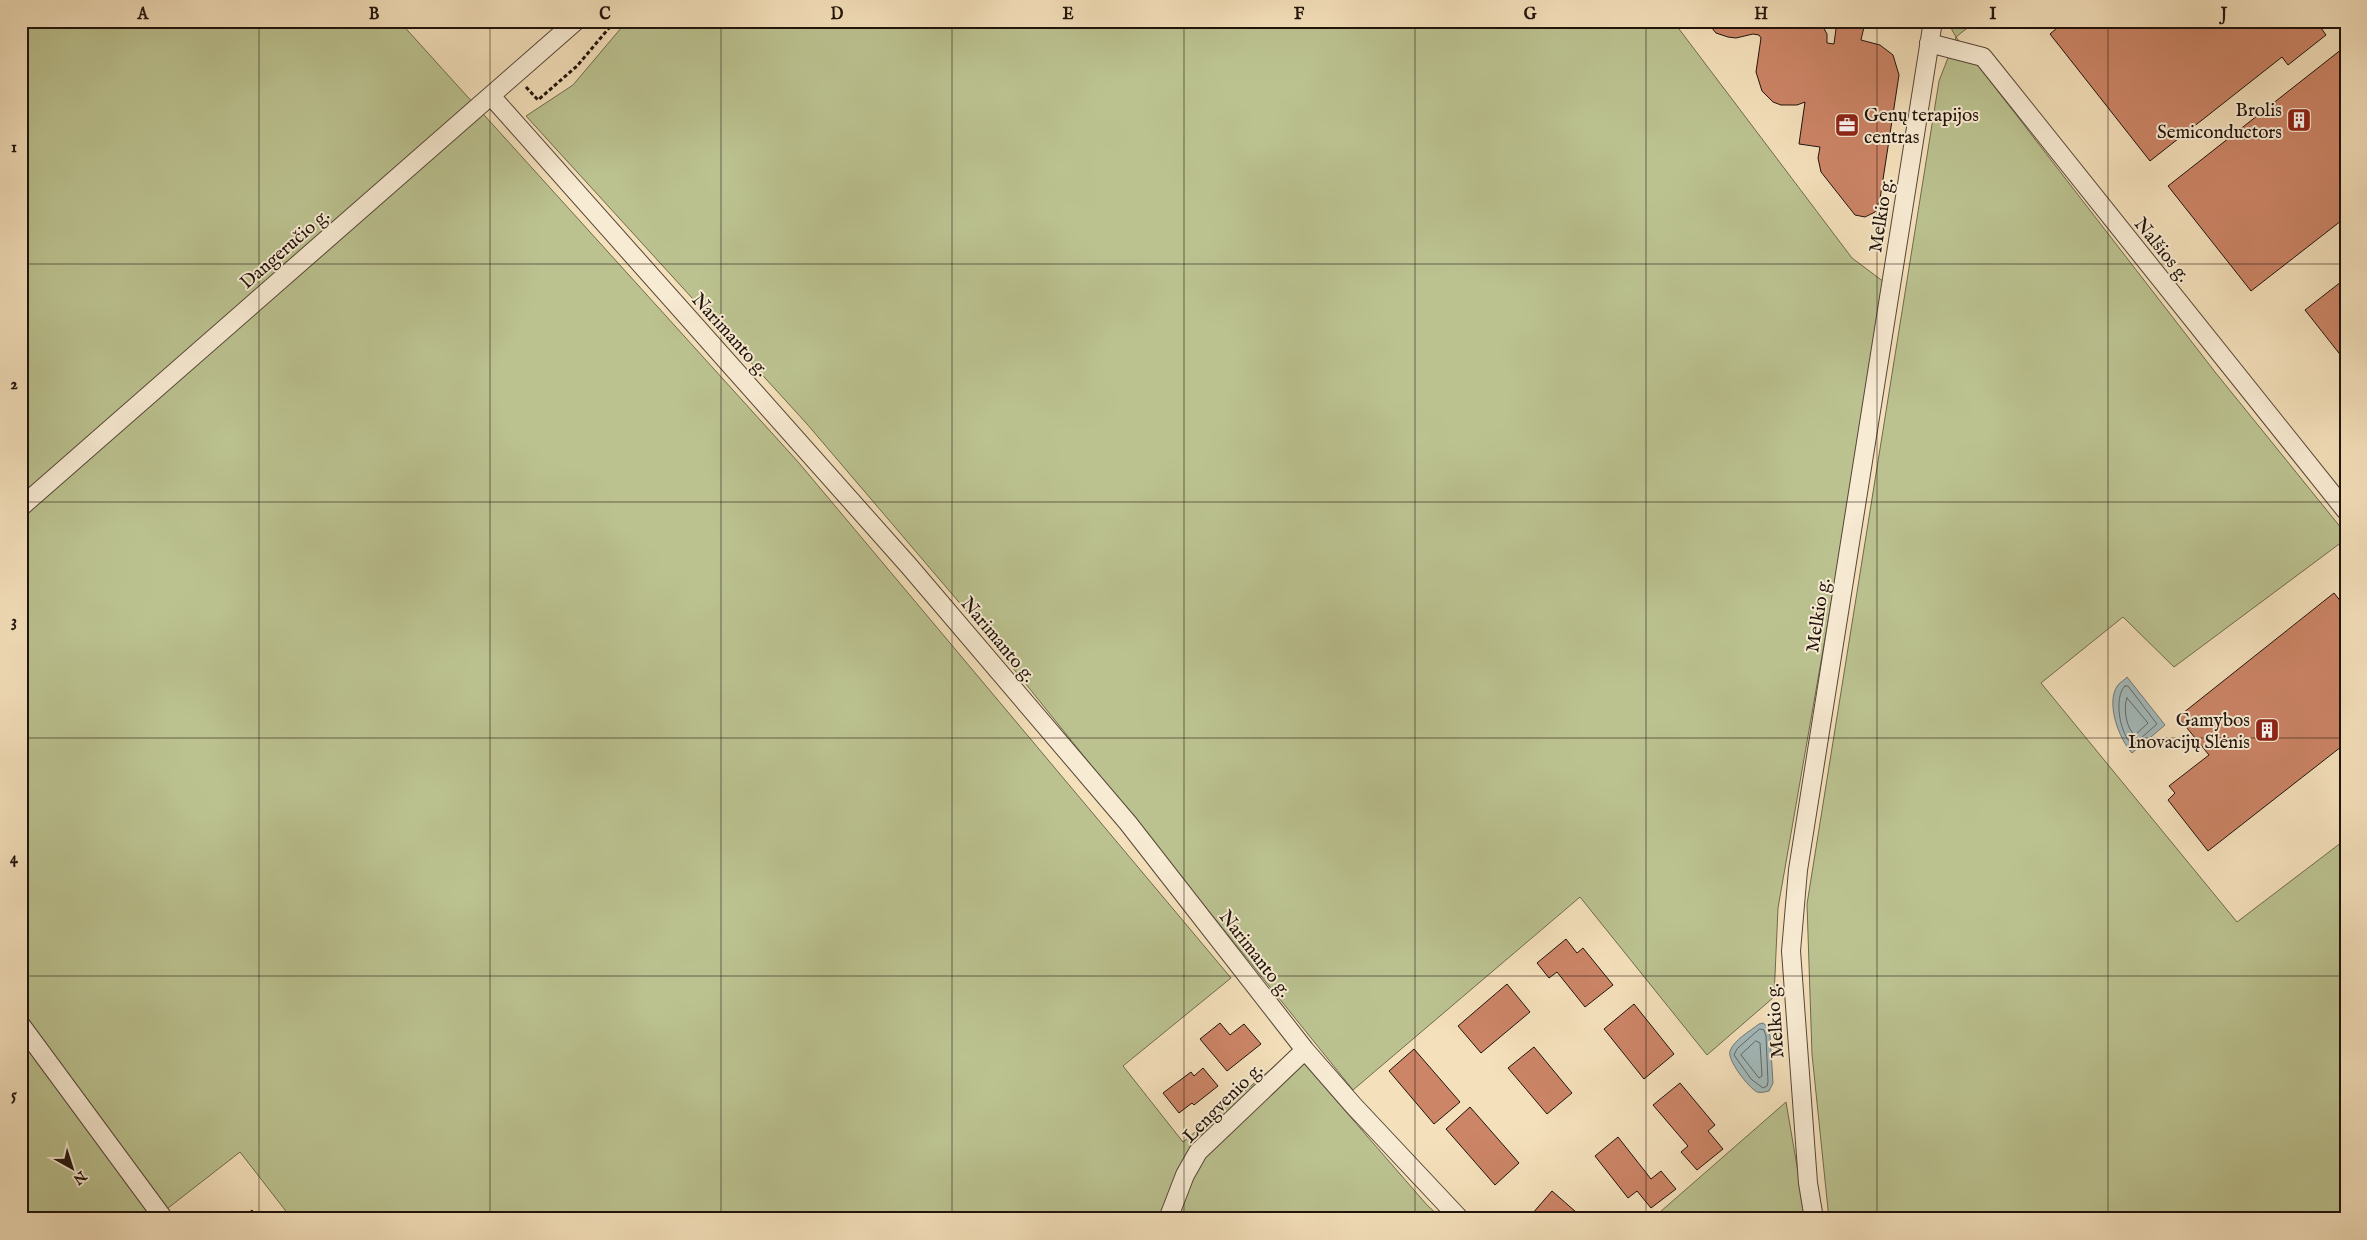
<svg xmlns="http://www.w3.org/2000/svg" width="2367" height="1240" viewBox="0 0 2367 1240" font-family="'IM FELL English',serif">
  <rect width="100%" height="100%" fill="#f4e0bb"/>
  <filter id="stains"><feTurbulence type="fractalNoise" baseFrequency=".004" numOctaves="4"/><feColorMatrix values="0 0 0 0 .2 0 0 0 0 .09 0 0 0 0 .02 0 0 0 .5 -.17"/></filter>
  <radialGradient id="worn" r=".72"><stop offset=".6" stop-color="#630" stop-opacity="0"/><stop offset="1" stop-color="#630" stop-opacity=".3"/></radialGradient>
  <path fill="#bbc290" stroke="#6e6a4e" d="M21,21H399L799,463L1231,978L1123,1066L1183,1142L1293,1051L1427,1205L1442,1219H292L240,1152L154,1219H21Z
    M627,21H1673L1852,258L1884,282L1856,461L1778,908L1774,997L1707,1055L1580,897L1353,1090L975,621L807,424L526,116L573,85Z
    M1947,21H1976L1956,37L2215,372L2346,534V539L2174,667L2123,617L2041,683L2237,922L2346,839V1219H1829L1812,1054L1807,904L1939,81L1956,37Z
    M1786,1102L1806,1219H1652Z"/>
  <path fill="#a3babc" stroke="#6f7775" d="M2127,677L2165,725L2132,753C2119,739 2105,702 2118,685C2120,682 2125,680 2127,677Z
    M1763,1023L1769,1028L1770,1036L1773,1083L1769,1091C1765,1092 1761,1093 1757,1092C1748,1087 1727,1060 1730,1051C1734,1040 1750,1031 1759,1024Z"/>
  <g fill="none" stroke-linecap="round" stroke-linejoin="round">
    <path stroke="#626664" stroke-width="1" d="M2125,686H2128L2157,724L2133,745C2120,736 2113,697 2125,686Z
      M2127,698L2148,723L2135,735C2126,729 2123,707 2127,698Z
      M1760,1029L1764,1030L1766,1036L1768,1082L1767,1086L1763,1088L1751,1079L1734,1055L1737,1049Z
      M1756,1041L1760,1043L1762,1076L1759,1078L1741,1055Z"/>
  </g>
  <path fill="#cc8567" stroke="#20130b" d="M1706,21H1820L1827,34V43L1834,44L1837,21H1848L1864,27L1861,40L1880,45L1893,55L1899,75L1880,199L1875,212L1865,217L1855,215L1821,172L1818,158L1820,147L1799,144L1805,102L1797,105H1781L1773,102L1762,91L1756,72L1761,38L1759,35L1753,34L1736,38L1728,37L1716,33Z
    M2065,21H2316L2326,35L2288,65L2282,57L2150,161L2050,34Z
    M2342,49L2346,54V217L2251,291L2168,186Z
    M2346,278V362L2305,310Z
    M2334,593L2346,608V743L2208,851L2168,800L2175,793L2169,786L2209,755L2178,717Z
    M1566,939L1577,953L1583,948L1613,985L1585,1007L1557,972L1549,978L1537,963Z
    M1507,984L1530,1012L1481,1053L1458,1026Z
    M1634,1004L1674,1054L1644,1079L1604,1029Z
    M1220,1023L1230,1035L1244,1024L1261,1044L1227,1071L1200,1039Z
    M1534,1047L1572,1093L1547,1114L1508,1068Z
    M1414,1049L1460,1102L1434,1124L1389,1071Z
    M1203,1068L1218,1086L1194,1105L1192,1103L1179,1113L1163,1093L1191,1072L1194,1076Z
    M1680,1083L1715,1125L1708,1131L1723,1149L1697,1170L1681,1152L1688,1146L1653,1105Z
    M1470,1107L1519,1163L1495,1185L1446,1129Z
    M1618,1137L1651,1179L1661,1171L1676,1189L1651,1208L1637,1191L1628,1198L1595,1156Z
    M1552,1191L1584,1219H1538L1532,1214Z
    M252,1210L259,1219H240Z"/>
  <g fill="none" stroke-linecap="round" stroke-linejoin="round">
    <defs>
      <path id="street" d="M1929,43L1983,57L2346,511
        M492,97L909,566L1128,823L1305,1050L1353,1105L1460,1219
        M21,507L576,21
        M21,1025L164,1219
        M1168,1219L1185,1175L1198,1152L1305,1050
        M1814,1219L1808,1183L1791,951L1798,870L1933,21"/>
    </defs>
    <use href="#street" stroke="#554637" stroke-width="20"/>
    <path stroke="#20130b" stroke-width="3" stroke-dasharray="4 2.5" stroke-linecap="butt" d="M526,87L538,100L577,66L615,21"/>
    <use href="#street" stroke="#f8ebd3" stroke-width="18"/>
  </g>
  <path fill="none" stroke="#20130b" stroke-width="1" stroke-opacity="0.55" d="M259,21V1219M490,21V1219M721,21V1219M952,21V1219M1184,21V1219M1415,21V1219M1646,21V1219M1877,21V1219M2108,21V1219M21,264H2346M21,502H2346M21,738H2346M21,976H2346"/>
  <defs>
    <symbol id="building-square" viewBox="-11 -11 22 22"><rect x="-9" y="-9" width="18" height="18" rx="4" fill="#8f2418" stroke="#f8ebd3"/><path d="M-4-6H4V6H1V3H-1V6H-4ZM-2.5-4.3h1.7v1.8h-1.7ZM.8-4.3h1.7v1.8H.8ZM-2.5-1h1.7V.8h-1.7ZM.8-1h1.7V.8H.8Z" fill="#fff"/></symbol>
    <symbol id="office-square" viewBox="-11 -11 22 22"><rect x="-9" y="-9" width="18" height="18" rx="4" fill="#8f2418" stroke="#f8ebd3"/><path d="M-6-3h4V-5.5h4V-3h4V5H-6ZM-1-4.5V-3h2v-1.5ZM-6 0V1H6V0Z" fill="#fff"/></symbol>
  </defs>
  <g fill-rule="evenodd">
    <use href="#building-square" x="2285" y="106" width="28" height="28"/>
    <use href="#office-square" x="1833" y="111" width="28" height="28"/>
    <use href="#building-square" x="2253" y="716" width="28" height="28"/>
  </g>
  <g text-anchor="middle" stroke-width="4" stroke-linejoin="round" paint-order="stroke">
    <g font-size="19" fill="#20130b" stroke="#f8ebd3" text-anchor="end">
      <text x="2282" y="116">Brolis<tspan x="2282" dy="22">Semiconductors</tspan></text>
      <text x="1864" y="121" text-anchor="start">Genų terapijos<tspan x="1864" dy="22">centras</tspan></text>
      <text x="2250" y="726">Gamybos<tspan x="2250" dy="22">Inovacijų Slėnis</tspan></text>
    </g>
    <g font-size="19" fill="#20130b" stroke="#f8ebd3">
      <text transform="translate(1880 215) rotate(-81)" y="7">Melkio g.</text>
      <text transform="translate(284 248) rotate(-41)" y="7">Dangeručio g.</text>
      <text transform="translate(2163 249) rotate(51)" y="7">Nalšios g.</text>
      <text transform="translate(731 334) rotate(48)" y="7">Narimanto g.</text>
      <text transform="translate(1817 615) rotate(-81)" y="7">Melkio g.</text>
      <text transform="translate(999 639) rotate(50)" y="7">Narimanto g.</text>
      <text transform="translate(1256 953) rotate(52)" y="7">Narimanto g.</text>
      <text transform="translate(1774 1021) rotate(-94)" y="7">Melkio g.</text>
      <text transform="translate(1222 1102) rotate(-45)" y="7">Lengvenio g.</text>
    </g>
  </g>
  <rect width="2367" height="1240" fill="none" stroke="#f4e0bb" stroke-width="55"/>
  <g transform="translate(72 1168) rotate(141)" stroke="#f8ebd3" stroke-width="4" paint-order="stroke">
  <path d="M0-4L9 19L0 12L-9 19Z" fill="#20130b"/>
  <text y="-8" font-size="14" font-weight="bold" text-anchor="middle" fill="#20130b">N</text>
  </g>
  <rect x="28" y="28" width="2312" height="1184" fill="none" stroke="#20130b" stroke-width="2"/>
  <g font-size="16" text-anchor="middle" font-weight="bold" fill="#20130b">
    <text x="143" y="19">A</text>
    <text x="374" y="19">B</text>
    <text x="605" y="19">C</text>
    <text x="837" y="19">D</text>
    <text x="1068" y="19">E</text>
    <text x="1299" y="19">F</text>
    <text x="1530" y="19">G</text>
    <text x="1761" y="19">H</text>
    <text x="1993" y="19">I</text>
    <text x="2224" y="19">J</text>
    <text x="14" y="152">1</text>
    <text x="14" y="389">2</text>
    <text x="14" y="626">3</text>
    <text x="14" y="863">4</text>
    <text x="14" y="1100">5</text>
  </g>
  <rect width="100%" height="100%" filter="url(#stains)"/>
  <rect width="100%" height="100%" fill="url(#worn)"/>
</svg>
